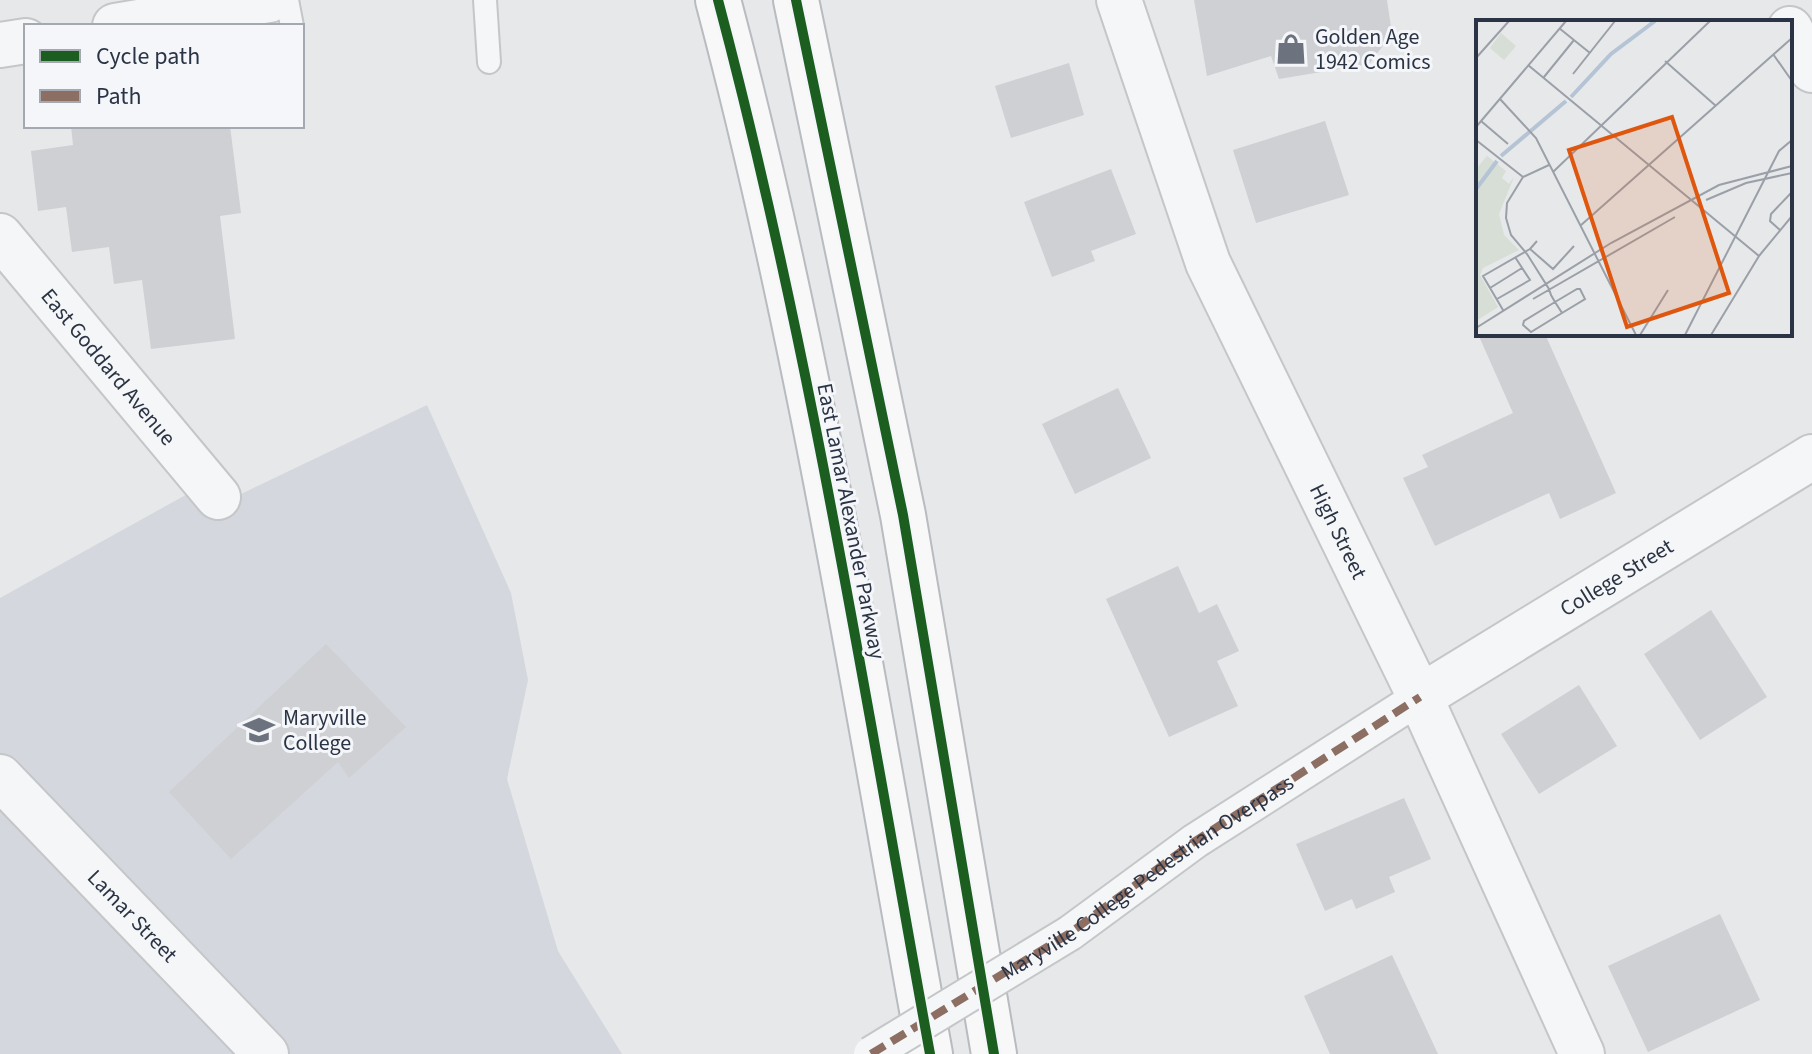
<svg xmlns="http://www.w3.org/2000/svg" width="1812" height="1054" viewBox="0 0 1812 1054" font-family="'Source Sans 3',sans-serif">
  <rect width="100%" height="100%" fill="#e6e8ea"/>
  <path fill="#d4d7dd" d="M427,405L511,593L528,680L507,779L558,951L622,1054H0V598L191,492L239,495Z"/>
  <path fill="#ced0d3" d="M1194,0H1387L1392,34L1369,64L1279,79L1271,56L1207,76Z
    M1069,63L1084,115L1011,138L995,86Z
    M1325,121L1349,195L1256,223L1233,150Z
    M71,126H230L241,213L220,216L235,339L151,349L142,280L114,284L109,247L72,252L66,207L38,211L31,151L73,145Z
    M1111,169L1136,234L1091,251L1095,261L1052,277L1024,202Z
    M1478,334H1545L1616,493L1560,519L1549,493L1435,546L1403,478L1428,467L1422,455L1513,413Z
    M1118,388L1151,458L1075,494L1042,424Z
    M1178,566L1199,613L1217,604L1239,651L1217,661L1238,706L1169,737L1106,599Z
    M1711,610L1767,697L1700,740L1644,654Z
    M326,644L406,727L349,778L338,762L231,859L169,792Z
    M1579,685L1617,746L1539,794L1501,734Z
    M1404,798L1431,859L1389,877L1395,892L1356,909L1352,899L1325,911L1296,844Z
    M1720,914L1760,1000L1648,1052L1608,966Z
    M1392,955L1438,1054H1330L1304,996Z"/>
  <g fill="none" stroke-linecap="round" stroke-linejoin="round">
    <defs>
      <path id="service" d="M287,0L292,26
        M485,0L489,62"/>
      <path id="pedestrian" d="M1070,933L1195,841L1420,697"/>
      <g id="minor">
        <path id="s1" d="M1119,0L1208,263L1420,697L1582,1054"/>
        <path d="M1790,29L1812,70"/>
        <path id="s2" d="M0,236L218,497"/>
        <path id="s3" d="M1420,697L1812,457"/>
        <path id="s4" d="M0,777L266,1054"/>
      </g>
      <path id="tertiary" d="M115,26L269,0
        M0,45L26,41"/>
      <path id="trunk" d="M718,0C810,346 866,702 930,1054
        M796,0L903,515L994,1054"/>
    </defs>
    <use href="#service" stroke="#c4c6c8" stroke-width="26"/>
    <use href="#pedestrian" stroke="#c4c6c8" stroke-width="38"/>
    <use href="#minor" stroke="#c4c6c8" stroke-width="48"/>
    <use href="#tertiary" stroke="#c4c6c8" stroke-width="48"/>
    <use href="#trunk" stroke="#b8bbbf" stroke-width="48"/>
    <use href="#service" stroke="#f5f6f7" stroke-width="22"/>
    <use href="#pedestrian" stroke="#f5f6f7" stroke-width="34"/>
    <use href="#minor" stroke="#f5f6f7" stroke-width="44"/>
    <use href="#tertiary" stroke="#f5f6f7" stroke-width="44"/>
    <use href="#trunk" stroke="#f8f8f8" stroke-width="44"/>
    <defs>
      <path id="pedestrian-bridge" d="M871,1054L1070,933"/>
    </defs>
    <use href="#pedestrian-bridge" stroke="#c4c6c8" stroke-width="38" stroke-linecap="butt"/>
    <use href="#pedestrian-bridge" stroke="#f5f6f7" stroke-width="34"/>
    <path stroke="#8d6e63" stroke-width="8" stroke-dasharray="16 8" stroke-linecap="butt" id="s5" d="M871,1054L1070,933L1195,841L1420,697"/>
    <defs>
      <path id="cycleway" d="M718,0C810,346 866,702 930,1054
        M796,0L903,515L994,1054"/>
    </defs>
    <use href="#cycleway" stroke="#f4f6f9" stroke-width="15"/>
    <use href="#cycleway" stroke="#1b5e20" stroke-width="10"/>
  </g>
  <defs>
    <symbol id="shop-bare" viewBox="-9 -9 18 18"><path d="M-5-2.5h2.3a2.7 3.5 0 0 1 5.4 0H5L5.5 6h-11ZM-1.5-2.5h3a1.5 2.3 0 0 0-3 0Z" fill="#6c737f" stroke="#f4f6f9" stroke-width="2.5" paint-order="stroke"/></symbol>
    <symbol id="university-bare" viewBox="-9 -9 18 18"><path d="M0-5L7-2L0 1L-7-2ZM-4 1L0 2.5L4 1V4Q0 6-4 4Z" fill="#6c737f" stroke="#f4f6f9" stroke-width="2.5" paint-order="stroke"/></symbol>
  </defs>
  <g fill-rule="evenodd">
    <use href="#shop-bare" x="1269" y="27" width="44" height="44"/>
    <use href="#university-bare" x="237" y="708" width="44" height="44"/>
  </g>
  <g text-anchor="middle" stroke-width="6" stroke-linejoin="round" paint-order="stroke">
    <g font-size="22" fill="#2b3445" stroke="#f4f6f9" text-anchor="start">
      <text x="1315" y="44">Golden Age<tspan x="1315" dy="25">1942 Comics</tspan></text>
      <text x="283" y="725">Maryville<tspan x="283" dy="25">College</tspan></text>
    </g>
    <g font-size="22" fill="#2b3445" stroke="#f4f6f9">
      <text dy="8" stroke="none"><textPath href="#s2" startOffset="170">East Goddard Avenue</textPath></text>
      <text transform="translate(852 521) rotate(79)" y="8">East Lamar Alexander Parkway</text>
      <text dy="8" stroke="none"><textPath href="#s1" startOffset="576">High Street</textPath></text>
      <text dy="8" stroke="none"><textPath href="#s3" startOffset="230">College Street</textPath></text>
      <text dy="8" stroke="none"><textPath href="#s5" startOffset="328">Maryville College Pedestrian Overpass</textPath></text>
      <text dy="8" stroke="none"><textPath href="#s4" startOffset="192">Lamar Street</textPath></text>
    </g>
  </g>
  <g transform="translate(1476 20)">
    <rect width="316" height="316" fill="#e6e8ea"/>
    <path d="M25,13L40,26L28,40L14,28ZM11,136L30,151L26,158L33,164L38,157L23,194L28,215L43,230L7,248L4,255L22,287L0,301V149Z" fill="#d6ded6"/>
    <path fill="none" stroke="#b4c4d5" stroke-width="4" d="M95,77L135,34L179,1M25,136L90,81M0,169L21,141"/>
    <path fill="none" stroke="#9ba0a8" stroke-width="2" d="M83,8L114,33M297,34L316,61M0,38L33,1M189,41L240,86M52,45L283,236L316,196M97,54L139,1M68,57L98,20M24,79L60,118L160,315M5,101L32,124M0,107L90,1M0,120L47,157M73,145L47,157L31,183L30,198L35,215L51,234L73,269L75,275L79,282L86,293L55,312L47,305L48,301L79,282L101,269H104L109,279L86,293M77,152L234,1M230,180L270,163L316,153M104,206L316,18M304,210L294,201L295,194L316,172M61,221L54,229L77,249L98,226M14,268L46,248M21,279L54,260L39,237M57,279L199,197M27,290L7,256L54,229M0,308L135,223L243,165L316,146M164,315L192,270M209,315L303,131L316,120M235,315L283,236"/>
    <path fill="#df570f" fill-opacity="0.15" stroke="#df570f" stroke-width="4" d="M196,97L253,273L151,307L93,130Z"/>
    <rect width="316" height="316" fill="none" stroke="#2b3445" stroke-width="4"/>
  </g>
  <rect x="24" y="24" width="280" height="104" fill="#f4f6f9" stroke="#a4a8b1" stroke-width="2"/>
  <rect x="40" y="50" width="40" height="12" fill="#1b5e20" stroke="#a4a8b1" stroke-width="2"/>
  <text x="96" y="64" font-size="24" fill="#2b3445">Cycle path</text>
  <rect x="40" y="90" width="40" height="12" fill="#8d6e63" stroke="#a4a8b1" stroke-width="2"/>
  <text x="96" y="104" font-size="24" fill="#2b3445">Path</text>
</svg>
